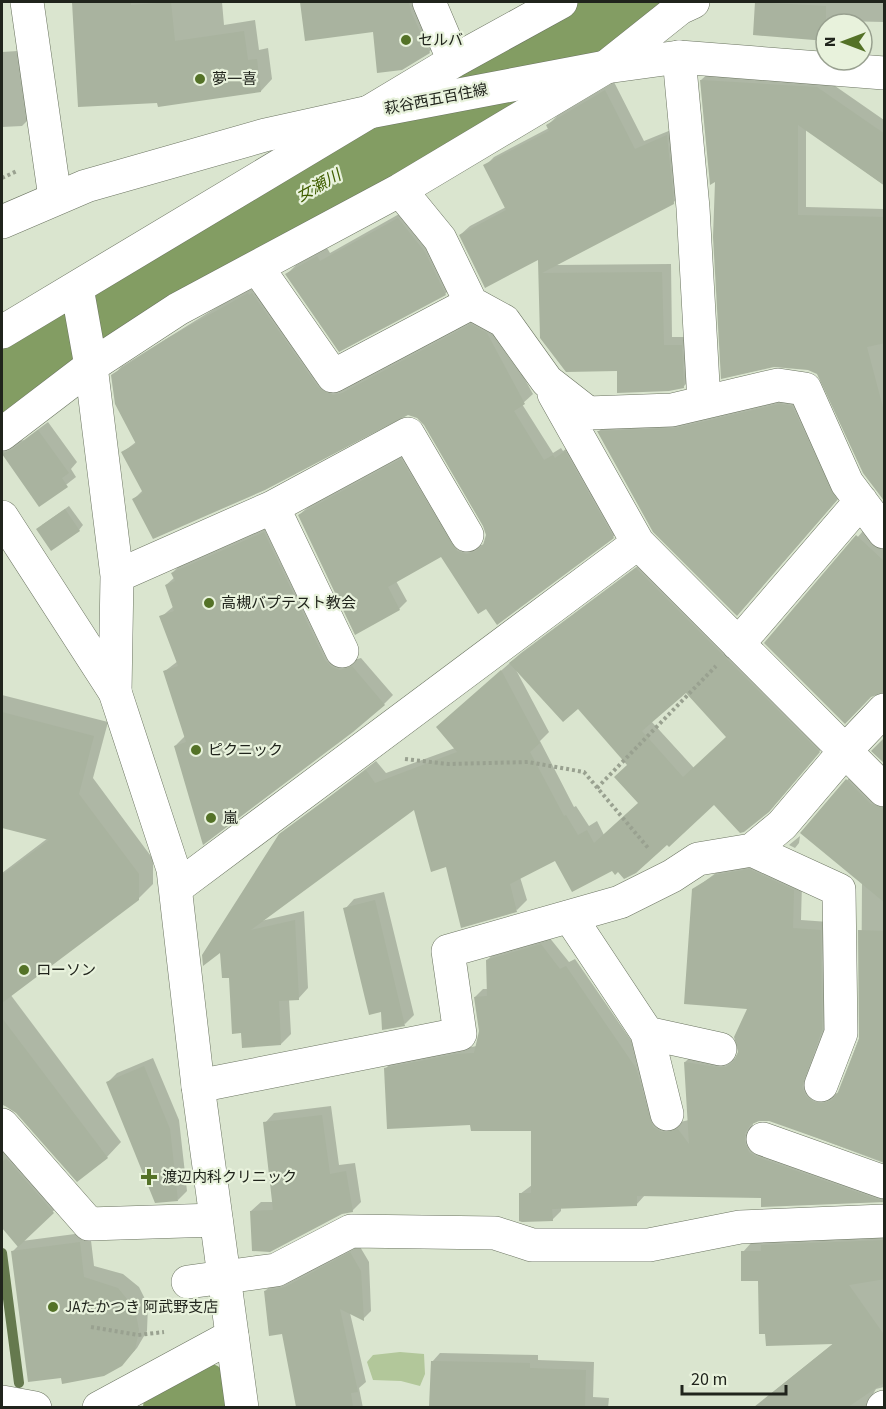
<svg xmlns="http://www.w3.org/2000/svg" width="886" height="1409" viewBox="0 0 886 1409" font-family="'Source Sans 3','Noto Sans JP',sans-serif">
  <rect width="100%" height="100%" fill="#dae5cf"/>
  <path fill="#b2c79a" d="M400,1352L424,1354L425,1374L420,1386L401,1381L373,1380L367,1362L373,1355Z"/>
  <path fill="#0003" fill-rule="evenodd" d="M74,2H222L224,25L255,20L259,50L268,48L272,79L261,91L80,106Z
    M301,2H422L441,41L429,52L374,30L307,40Z
    M757,2H884V22L840,21V24H826V39L755,34Z
    M33,50L38,110L22,126L2,127V52Z
    M710,72L825,79L884,120V185L806,129V207L884,209V501L716,180L701,80Z
    M614,82L644,141L676,128L682,193L673,203L555,265L671,264L672,337H691L693,377L684,386L618,369L541,338L540,258L460,235L470,226L506,207L485,166L494,157L549,128L548,125L557,116Z
    M408,209L455,284L445,294L287,274L296,265L327,248L330,253Z
    M256,286L326,379L480,317L495,325L533,394L522,404L553,453L561,448L563,451L573,444L621,528L613,537L486,607L442,555L396,581L407,601L399,609L299,515L308,507L410,452L476,546L485,544L487,536L485,525L425,424L418,416L408,414L134,499L143,490L123,452L136,442L113,376L121,367L219,306Z
    M789,396L801,398L845,491L746,605L598,432L607,423Z
    M48,422L77,462L71,469L76,477L40,505L2,452L11,443L24,440Z
    M69,506L83,525L79,530L42,525Z
    M273,523L350,661L361,658L393,695L384,704L175,746L185,736L165,671L178,661L161,617L174,606L166,585L175,577L172,573L181,564Z
    M869,524L884,541V691L766,643Z
    M647,559L828,741L779,800L715,803L667,843L618,870L556,859L520,877L527,900L517,910L447,866L415,807L261,921L304,911L308,988L298,999H289L291,1034L281,1044L243,1032L230,976L280,835L376,761L386,773L455,748L448,718L521,653ZM516,670L578,707L628,765L639,803L604,835L597,821L589,826L576,806L574,807L540,741L549,732ZM686,691L728,737L694,768L651,721Z
    M2,695L108,722L93,778L153,859V884L138,899L10,994L121,1142L107,1157L8,1106L2,1105V873L48,838L2,826Z
    M855,771L884,798V1163L770,1120L760,1119L753,1123L752,1133L884,1191V1201L762,1206V1196L645,1195L636,1205L561,1207V1211L552,1220L520,1194L532,1185V1129L472,1123L385,1069L394,1060L477,1046L480,1031L475,997L483,989H488L487,960L496,952L549,937L569,962L575,959L644,1059L671,1124L689,1120L685,1062L694,1054L726,1060L737,1058L749,1007L693,890L724,867L758,862L802,882L801,920L829,922L824,1095L839,1093L861,1033L862,883L802,833Z
    M800,836L799,843L795,848L789,845Z
    M384,892L414,1015L405,1024L382,1010L345,909L354,899Z
    M153,1058L179,1120L187,1191L178,1200L108,1082L117,1073Z
    M331,1106L339,1165L355,1163L361,1202L352,1211H251L261,1202H274L265,1123L274,1113Z
    M2,1121L68,1197L22,1241L90,1232L94,1266L123,1274L139,1287L148,1305L147,1331L137,1348L126,1360L12,1252L19,1245L2,1226Z
    M884,1232V1387L876,1389L873,1394L875,1408H760L759,1406L767,1397L835,1342L760,1279L743,1252L751,1243H764L771,1237Z
    M359,1245L369,1262L371,1311L363,1319L350,1313L366,1382L359,1388L363,1408H302L283,1332L265,1291L274,1283Z
    M440,1353L538,1355V1360L594,1362L593,1397L609,1398L608,1408H430L432,1362Z"/>
  <g fill="none" stroke-linecap="round" stroke-linejoin="round">
    <path stroke="#65794e" stroke-width="10" d="M2,1253L19,1383"/>
    <path stroke="#839d63" stroke-width="62" d="M2,383L115,299L552,50L644,2
      M174,1408L202,1393"/>
  </g>
  <path fill="#a9b39f" fill-rule="evenodd" d="M72,2H131V5L171,2L175,41L244,31L248,60L257,59L261,92L158,107L157,103L78,107Z
    M300,2H409L411,12L430,53L402,70L377,73L373,32L305,41Z
    M755,2L826,6V41L753,35Z
    M700,80L817,87L885,134V186L798,125V215L885,217V343L867,347L885,415V502L863,473L817,374L808,370L774,367L721,379L713,237L715,182L710,185Z
    M605,90L635,149L667,135L674,204L542,273L662,272L664,345H682L684,388L669,391L617,393V371L566,372L540,338L538,260L485,288L459,235L506,210L483,165L549,131L546,125Z
    M398,218L425,252L446,295L339,352L285,274L317,256L320,261Z
    M248,293L249,295L252,293L318,387L333,395L342,393L471,324L487,333L525,404L514,411L544,460L553,455L555,458L565,451L614,538L497,625L486,609L478,614L441,557L388,587L400,610L355,635L298,515L401,459L457,551L467,554L476,551L483,545L486,535L483,526L424,425L417,418L408,415L265,490L153,539L132,499L143,493L121,452L136,444L115,404L111,375L168,338Z
    M779,404L792,406L837,500L737,616L653,532L597,431L676,428Z
    M38,430L69,473L62,478L68,487L39,507L2,454L13,449Z
    M65,509L80,531L51,551L36,529Z
    M264,532L325,660L332,667L340,670L352,666L385,705L353,732L203,845L174,746L186,742L163,671L178,666L159,616L174,611L165,585L175,581L171,573Z
    M856,535L885,562V692L871,697L845,724L764,643Z
    M636,568L820,752L769,812L744,832L740,833L714,805L669,847L667,845L636,873L624,879L618,872L615,875L612,871L572,892L555,861L510,884L517,912L461,928L446,867L431,872L414,810L251,930L295,920L299,1000L279,1001L281,1045L242,1048L241,1033L232,1034L229,978H222L220,953L203,966L202,955L279,834L366,770L375,783L457,752L436,727L501,670L540,743L530,752L564,816L566,815L578,835L587,830L594,843L638,803L614,777L627,765L578,709L563,722L509,663ZM686,693L726,737L683,777L642,731Z
    M2,712L94,736L79,794L139,874V900L2,1003V875L49,840L2,828Z
    M885,737V764L871,751Z
    M846,779L871,804L885,808V903L800,833Z
    M749,869L794,890L793,928L821,930L822,1030L802,1087L806,1096L814,1102L824,1103L832,1100L838,1092L859,1039L858,930L885,931V1162L769,1121H759L750,1125L745,1133V1143L749,1152L757,1157L885,1202L761,1207V1198L637,1196V1206L552,1209L553,1221L522,1222L519,1221V1193H531V1131H471L470,1125L387,1129L384,1068L456,1054L474,1053L479,1031L474,997L487,996L486,960L541,944L560,969L566,966L636,1068L653,1127L662,1132L678,1129L689,1144L684,1062L717,1067H726L733,1062L738,1052L734,1037L747,1009L684,1004L692,889L715,875Z
    M375,900L405,1026L382,1030L381,1012L369,1015L343,908Z
    M2,1018L108,1158L77,1182L16,1113L2,1104Z
    M144,1066L170,1129L178,1201L155,1203L106,1082Z
    M322,1115L330,1174L346,1171L353,1212L342,1214L270,1252L252,1251L250,1211L273,1210L263,1122Z
    M6,1158L54,1213L18,1247L2,1228V1162Z
    M885,1240V1279L849,1285L885,1336V1382L848,1407H754L833,1344L766,1346L765,1334H759L758,1281H741V1251H761V1245Z
    M80,1242L84,1277L118,1288L135,1309L139,1330L135,1350L122,1366L104,1376L62,1384L61,1378L28,1382L11,1251Z
    M350,1252L361,1271L364,1321L340,1309L358,1392L351,1393L353,1407H296L282,1334L269,1336L264,1291L285,1287Z
    M431,1361L530,1363V1368L586,1370L585,1407H429Z"/>
  <g fill="none" stroke-linecap="round" stroke-linejoin="round">
    <defs>
      <path id="minor" d="M27,2L55,198
        M429,2L454,61
        M679,57L693,208L704,402
        M400,190L440,239L471,303L504,321L547,381L588,413L672,410L778,385L805,389L847,483L884,532
        M257,267L333,376L471,303
        M77,288L91,366L117,576L115,692
        M2,332L454,61L561,2
        M554,394L638,543L884,790
        M2,434L91,366L178,309L400,190L606,67L680,8L693,2
        M273,507L342,651
        M117,576L273,507L408,434L467,535
        M738,644L861,501
        M752,850L839,890L841,1033L821,1085
        M176,888L638,543
        M570,917L647,1033L720,1049
        M647,1033L667,1114
        M198,1086L460,1034L448,951L620,902L672,876L698,859L752,850L782,825L845,751L884,710
        M2,1125L89,1224L216,1220
        M763,1139L884,1182
        M188,1282L276,1270L351,1231L495,1233L532,1245H649L740,1227L884,1221
        M2,1402L35,1408
        M99,1408L232,1336
        M883,1408L884,1407"/>
      <path id="tertiary" d="M2,517L115,692L173,869L198,1086L242,1408"/>
      <path id="secondary" d="M2,222L86,186L265,135L369,112L606,67L679,57L884,73"/>
    </defs>
    <use href="#minor" stroke="#6b7461" stroke-width="34"/>
    <use href="#tertiary" stroke="#6b7461" stroke-width="34"/>
    <use href="#secondary" stroke="#6b7461" stroke-width="34"/>
    <path stroke="#99a190" stroke-width="4" stroke-dasharray="3 3" stroke-linecap="butt" d="M2,178L17,171
      M405,759L448,764L528,762L584,772L649,849
      M597,788L716,666
      M91,1327L138,1335L164,1332"/>
    <use href="#minor" stroke="#fff" stroke-width="33"/>
    <use href="#tertiary" stroke="#fff" stroke-width="33"/>
    <use href="#secondary" stroke="#fff" stroke-width="33"/>
  </g>
  <g fill="#547227" stroke="#e8f2dc" stroke-width="2">
    <circle cx="406" cy="40" r="6"/>
    <circle cx="200" cy="79" r="6"/>
    <circle cx="209" cy="603" r="6"/>
    <circle cx="196" cy="750" r="6"/>
    <circle cx="211" cy="818" r="6"/>
    <circle cx="24" cy="970" r="6"/>
    <path d="M146 1168h6v6h6v6h-6v6h-6v-6h-6v-6h6z"/>
    <circle cx="53" cy="1307" r="6"/>
  </g>
  <g text-anchor="middle" stroke-width="4.5" stroke-linejoin="round" paint-order="stroke">
    <g font-size="15" fill="#20241c" stroke="#e8f2dc" text-anchor="start">
      <text x="418" y="45">セルバ</text>
      <text x="212" y="84">夢一喜</text>
      <text x="221" y="608">高槻バプテスト教会</text>
      <text x="208" y="755">ピクニック</text>
      <text x="223" y="823">嵐</text>
      <text x="36" y="975">ローソン</text>
      <text x="162" y="1182">渡辺内科クリニック</text>
      <text x="65" y="1312">JAたかつき 阿武野支店</text>
    </g>
    <g font-size="15" fill="#20241c" stroke="#e8f2dc">
      <text transform="translate(436 99) rotate(-11)" y="5">萩谷西五百住線</text>
    </g>
    <g font-size="16" font-style="italic" fill="#405e00" stroke="#e8f2dc">
      <text transform="translate(318 185) rotate(-29)" y="6">女瀬川</text>
    </g>
  </g>
  <rect width="886" height="1409" fill="none" stroke="#20241c" stroke-width="6"/>
  <g transform="translate(844 42) rotate(270)"><circle r="28" fill="#e8f2dc" stroke="#98a08f" stroke-width="1.5"/>
  <path d="M0-4.5L10 22L0 15L-10 22Z" fill="#547227"/>
  <text y="-9" font-size="16" font-weight="bold" text-anchor="middle" fill="#20241c">N</text>
  </g>
  <path d="M682 1385v9h104v-9" fill="none" stroke="#20241c" stroke-width="3"/>
  <text x="691" y="1385" font-size="18" fill="#20241c" stroke="#e8f2dc" stroke-width="4.5" paint-order="stroke">20 m</text>
</svg>
